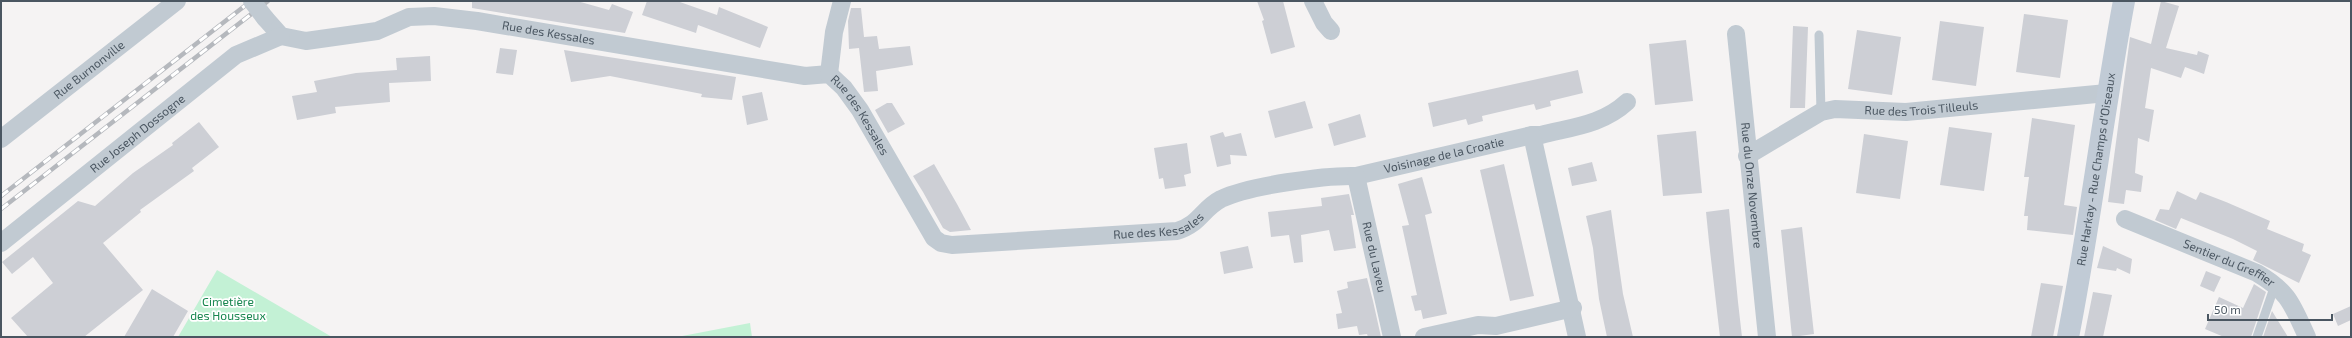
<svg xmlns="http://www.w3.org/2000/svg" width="2352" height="338" viewBox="0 0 2352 338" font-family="'Exo 2',sans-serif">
  <rect width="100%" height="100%" fill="#f5f3f3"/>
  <path fill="#c3f1d5" d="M217,270L332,337H178Z
    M750,323L752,337H677Z"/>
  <path fill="#cdcfd5" d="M472,1H577L609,10L612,4L633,12L625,33L472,8Z
    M647,1H677L717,15L719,7L768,27L760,48L698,25L696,33L642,15Z
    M1257,1H1283L1295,47L1271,54L1262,21L1264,20Z
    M2161,1L2179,6L2166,48L2197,55L2198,51L2209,55L2204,74L2185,67L2181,78L2151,68L2145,108L2154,110L2149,142L2138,138L2135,173L2143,176L2141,192L2126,190L2124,204L2108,202L2130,37L2151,44Z
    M851,8H861L864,37L877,36L879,49L910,46L913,65L876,71L878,91L864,92L859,48L849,49L848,21Z
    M2024,14L2068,20L2060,78L2016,72Z
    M1940,21L1984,27L1976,86L1932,80Z
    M1793,26L1808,27L1805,108H1790Z
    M1857,30L1901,37L1892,95L1848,89Z
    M1686,40L1693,101L1655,105L1649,44Z
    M500,48L517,50L513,75L496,73Z
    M564,50L736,77L732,100L701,97L702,94L610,76L571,82Z
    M430,56L431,81L389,83L390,102L335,107L336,113L297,120L292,96L317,92L314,81L356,73L397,70L396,58Z
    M1578,70L1583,93L1550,101L1551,106L1536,110L1534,104L1482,116L1483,121L1468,125L1466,119L1433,127L1428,103Z
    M762,92L768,120L747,125L742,96Z
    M1305,101L1313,128L1275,138L1268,111Z
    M887,103H892L905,124L888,133L875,110Z
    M1360,114L1366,137L1334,146L1328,124Z
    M2032,118L2075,125L2064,205L2077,207L2073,235L2027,230L2028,216H2024L2029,177H2024Z
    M199,122L219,147L192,168L194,171L140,210L141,212L103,243L143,290L84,337H28L11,318L53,283L33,257L12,274L2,262L78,201L95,206L133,173L173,145L172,143Z
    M1949,127L1992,133L1984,191L1940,185Z
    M1696,131L1702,193L1663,196L1657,135Z
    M1223,132L1225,137L1241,133L1247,156L1230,155L1231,164L1217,167L1210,136Z
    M1864,134L1908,141L1900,199L1856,193Z
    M1187,143L1191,173L1184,175L1186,186L1165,189L1163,178L1159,179L1154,148Z
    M1592,162L1597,181L1572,186L1568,168Z
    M934,164L957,204L971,230L950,232L943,228L923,192L913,176Z
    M1504,164L1534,296L1510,301L1480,170Z
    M1422,177L1432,213L1425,215L1447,314L1423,319L1421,310L1415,311L1411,296L1417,295L1402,226L1409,225L1398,184Z
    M2177,191L2196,200L2200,192L2226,202L2270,221L2267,229L2304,244L2302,251L2311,255L2299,283L2253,260L2257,251L2233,239L2181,218L2176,229L2155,220L2160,209L2169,210Z
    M1349,194L1354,215H1351L1356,248L1334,251L1329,230L1301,235L1303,262L1294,263L1289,235L1271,237L1268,212L1322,206L1321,198Z
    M1729,209L1738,302L1742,337H1720L1709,242L1706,212Z
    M1611,210L1623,294L1633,337H1607L1599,299L1593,248L1586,216Z
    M1802,227L1814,334L1792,337L1781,230Z
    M1248,246L1253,268L1224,274L1220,252Z
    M2103,246L2132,259L2130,274L2117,268L2116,271L2097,268Z
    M2206,271L2221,277L2214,292L2200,286Z
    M1367,278L1373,301L1381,337H1368L1367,334L1359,335L1357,326L1338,329L1336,314L1342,313L1337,291L1348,288L1347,282Z
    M2041,283L2063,286L2053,337H2031Z
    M2254,284L2266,292L2251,337H2224L2205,329L2219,297L2243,308Z
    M152,289L188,311L173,337H124Z
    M2093,292L2112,295L2103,337H2084Z
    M2351,306V320L2338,326L2333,314Z
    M2272,311L2288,337H2263Z"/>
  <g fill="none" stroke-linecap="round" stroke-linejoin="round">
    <path stroke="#c1cad2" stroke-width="9" d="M1819,35L1821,112
      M2257,337L2275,285"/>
    <g stroke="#c1cad2" stroke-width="18">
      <path d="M1313,1L1324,23L1331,31"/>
      <path id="s1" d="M265,18L281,36L306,41L377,31L409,17L434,16L477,21L805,76L829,74L844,88L860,110L934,238L941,243L952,245L1177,231C1200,224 1202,209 1221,199C1248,186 1325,175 1356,176L1532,135H1541C1572,127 1602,125 1627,102"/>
      <path id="s2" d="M1736,34L1767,337"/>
      <path d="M829,74L834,32L842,1"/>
      <path d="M1532,135L1577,337"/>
      <path id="s3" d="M1,139L177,1"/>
      <path id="s4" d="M1747,156L1821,112L1835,109L1906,112L2107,93"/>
      <path id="s5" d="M1356,176L1392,337"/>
      <path id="s6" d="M2125,219L2257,273C2289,292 2292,304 2307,337"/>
      <path id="s7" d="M1,243L236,55L281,36"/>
      <path d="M1424,337L1478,325L1496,326L1573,308"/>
    </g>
    <path stroke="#c1cbd6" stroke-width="22" id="s8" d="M2068,337C2090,225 2103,113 2124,1"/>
    <defs>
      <path id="rail" d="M1,196L251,1
        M1,209L268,1"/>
    </defs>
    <use href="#rail" stroke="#b5b8bd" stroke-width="4.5"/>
    <use href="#rail" stroke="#fff" stroke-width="3" stroke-dasharray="9" stroke-linecap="butt"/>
    <path stroke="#c1cad2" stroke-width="18" d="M252,1L265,18"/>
  </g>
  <g text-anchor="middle" stroke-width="3.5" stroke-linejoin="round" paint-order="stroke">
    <g font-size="12" fill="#4a5661" stroke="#fff">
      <text dy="4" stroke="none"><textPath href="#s1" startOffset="297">Rue des Kessales</textPath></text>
      <text dy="4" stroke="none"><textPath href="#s3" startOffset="112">Rue Burnonville</textPath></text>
      <text dy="4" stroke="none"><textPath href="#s4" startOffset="187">Rue des Trois Tilleuls</textPath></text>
      <text dy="4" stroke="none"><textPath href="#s1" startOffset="633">Rue des Kessales</textPath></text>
      <text dy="4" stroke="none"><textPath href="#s7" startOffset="175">Rue Joseph Dossogne</textPath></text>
      <text dy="4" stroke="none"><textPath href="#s1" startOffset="1305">Voisinage de la Croatie</textPath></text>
      <text dy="4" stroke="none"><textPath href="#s8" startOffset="170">Rue Harkay - Rue Champs d'Oiseaux</textPath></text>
      <text dy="4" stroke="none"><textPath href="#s2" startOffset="152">Rue du Onze Novembre</textPath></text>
      <text dy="4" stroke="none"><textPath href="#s1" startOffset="1005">Rue des Kessales</textPath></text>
      <text dy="4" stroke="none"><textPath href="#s5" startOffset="83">Rue du Laveu</textPath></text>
      <text dy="4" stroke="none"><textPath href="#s6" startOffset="113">Sentier du Greffier</textPath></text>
    </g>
    <g font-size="12" fill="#17864f" stroke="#fff">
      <text x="228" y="306">Cimetière<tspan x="228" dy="14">des Housseux</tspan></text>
    </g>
  </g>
  <rect width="2352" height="338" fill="none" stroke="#4a5661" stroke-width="4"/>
  <path d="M2208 314v6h124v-6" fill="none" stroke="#4a5661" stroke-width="2"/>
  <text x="2214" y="314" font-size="12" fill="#4a5661" stroke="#ffffff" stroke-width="3" paint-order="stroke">50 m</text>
</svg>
